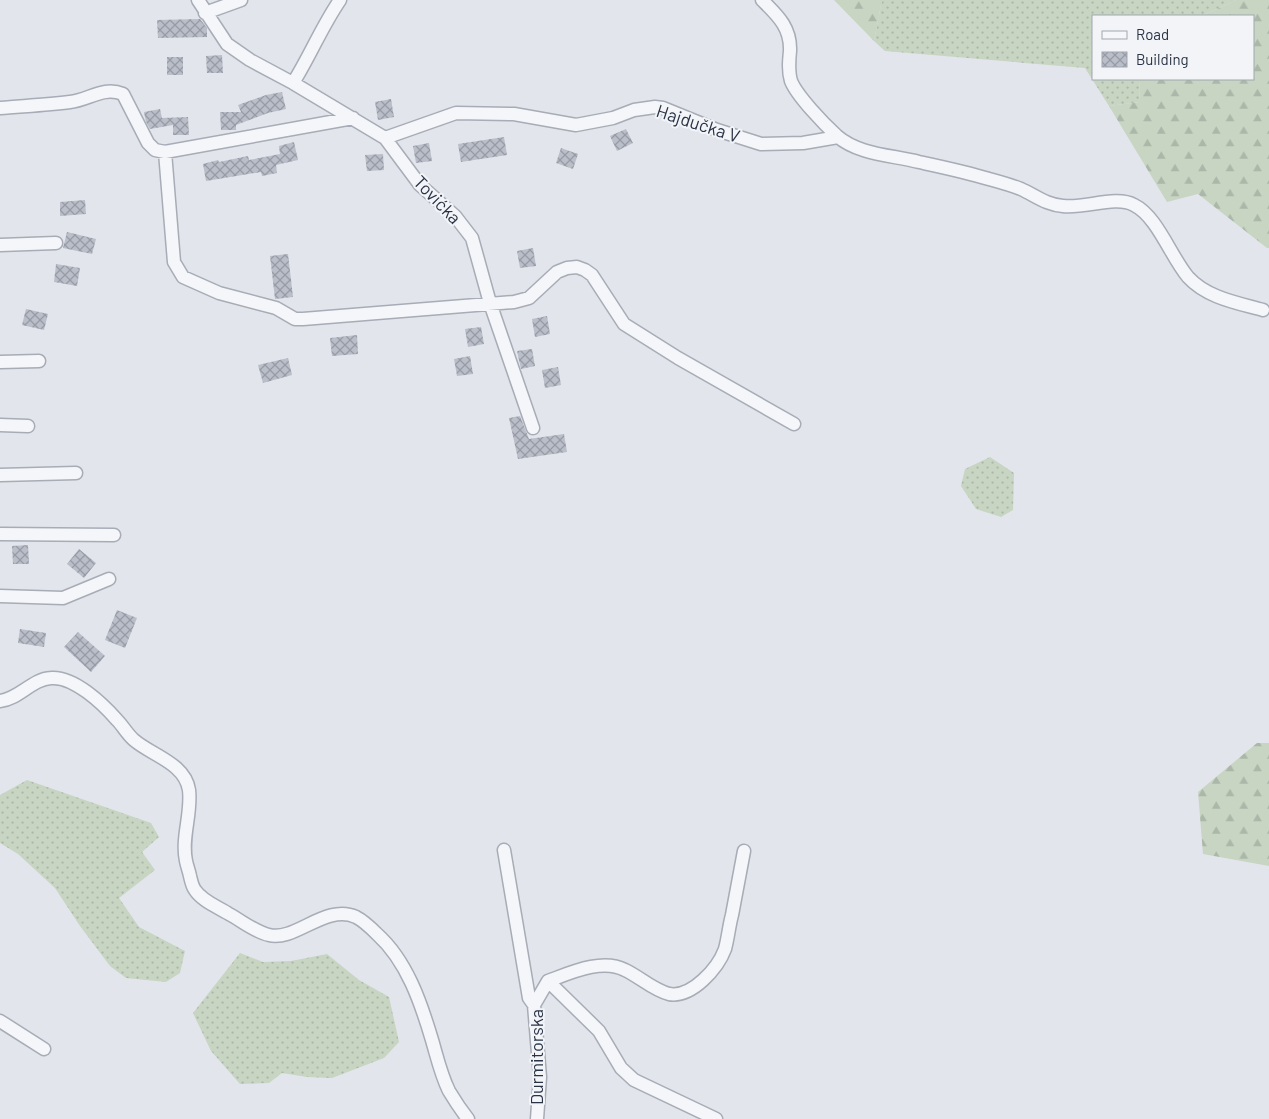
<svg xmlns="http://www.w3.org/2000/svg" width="1269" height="1119" viewBox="0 0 1269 1119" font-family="Barlow,sans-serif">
  <defs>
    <pattern id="grass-dots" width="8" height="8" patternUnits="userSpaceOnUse" patternTransform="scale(1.25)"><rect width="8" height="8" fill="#c7d5c2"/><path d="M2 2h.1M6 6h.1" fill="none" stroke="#abb7a8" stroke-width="1.8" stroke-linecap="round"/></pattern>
    <pattern id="forest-firs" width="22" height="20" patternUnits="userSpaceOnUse" patternTransform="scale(1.25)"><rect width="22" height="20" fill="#c7d5c2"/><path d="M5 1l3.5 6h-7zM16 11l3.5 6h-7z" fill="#abb7a8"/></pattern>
    <pattern id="building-cross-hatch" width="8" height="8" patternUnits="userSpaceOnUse" patternTransform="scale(1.25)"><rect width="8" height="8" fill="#b9bec9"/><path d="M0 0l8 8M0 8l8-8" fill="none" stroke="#969ba5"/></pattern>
  </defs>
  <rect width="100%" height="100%" fill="#e2e5eb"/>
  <path fill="url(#grass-dots)" d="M882,0H1236L1202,16H1093V79H1140L1139,102L1109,106L1085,68L885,51L874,41Z
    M990,457L1014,473L1013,510L1001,517L976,509L961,486L965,469Z
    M27,780L151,823L159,837L142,852L155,870L119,898L139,927L185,951L180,973L166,982L126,978L110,966L80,926L55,888L18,854L0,843V795Z
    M240,953L263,962L291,961L327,954L359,980L389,997L399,1042L384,1058L332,1078L307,1077L282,1073L269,1083L240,1084L211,1051L193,1013Z"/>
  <path fill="url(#forest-firs)" d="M834,0H882L874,41Z
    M1236,0H1269V248H1267L1198,194L1167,202L1109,106L1139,102L1140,79H1253V16H1202Z
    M1257,743H1269V866L1203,854L1198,792Z"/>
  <path fill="url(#building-cross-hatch)" d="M200,19L207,28V37L158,38L157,20Z
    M222,55L223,73H207L206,56Z
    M167,57H183V75H167Z
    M282,92L286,109L268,113L236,125V130H221L220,112H241L238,105L266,95Z
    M391,99L394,117L378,120L375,102Z
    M160,109L162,118L188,117L189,135H173V125L150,129L146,122L144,112Z
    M626,129L633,143L617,151L610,136Z
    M504,137L507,155L461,162L458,144Z
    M294,142L298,160L276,165L277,173L262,176L261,172L206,181L203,164L218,160L219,162L248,156L249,160L280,154L279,146Z
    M429,143L432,161L416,163L413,146Z
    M561,148L578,154L573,169L556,163Z
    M383,154L384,170L367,171L365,155Z
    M85,200L86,214L60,216V202Z
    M67,232L96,239L92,254L63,248Z
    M533,248L536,266L520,268L517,251Z
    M288,254L293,297L275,299L270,256Z
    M56,264L80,268L77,286L54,282Z
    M26,309L48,314L44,330L22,325Z
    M547,316L550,334L535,337L532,319Z
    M481,327L484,344L468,347L465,329Z
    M357,335L358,354L332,356L330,338Z
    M532,349L535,366L521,369L517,351Z
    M470,356L473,374L457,376L454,359Z
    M288,358L292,375L263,383L258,365Z
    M558,367L561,385L545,388L542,370Z
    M520,416L529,439L564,434L567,452L518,459L509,418Z
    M28,545L29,564H13L12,546Z
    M79,549L96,563L84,578L67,564Z
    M117,610L137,618L125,648L105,640Z
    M20,629L46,633L44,647L18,643Z
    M78,632L105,656L91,672L64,647Z"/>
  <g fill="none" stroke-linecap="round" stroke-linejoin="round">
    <defs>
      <path id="street" d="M198,0L227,44L250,60L293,83L385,138L420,185L455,216L472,238L490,303L533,428
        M762,0C777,15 791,27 790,51C789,61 788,71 791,81C797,96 824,124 837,136C859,155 892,155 919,162C942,167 966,172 989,179C1000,182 1011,185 1021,189C1036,196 1047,205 1063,206C1084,209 1116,195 1134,205C1157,216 1171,257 1188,277C1207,298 1238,303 1263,310
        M205,13L241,0
        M293,83C310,56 322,26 340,0
        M0,108C23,106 47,105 70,102C89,100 103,86 123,94L148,143L155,150L165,152L353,118
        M385,138L456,113L514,114L576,125L613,118L634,110L655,107L663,108L717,130L761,144L803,143L838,137
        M165,152L174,262L183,277L219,293L276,308L295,319H303L514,302L529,298L557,272L567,268L577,267L585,270L592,275L624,324L678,358L794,424
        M0,245L56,243
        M0,362L39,361
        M0,425L28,426
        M0,475L76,473
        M0,534L114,535
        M0,596L63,598L109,579
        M0,701C19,699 32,679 51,678C74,676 103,704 117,720C123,726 127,734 134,740C151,755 185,763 189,790C192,813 181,838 186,861C187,866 189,871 190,876C191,880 192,886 195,890C202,901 218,907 229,914C242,921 255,932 269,935C295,942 326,903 356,917C364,921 371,928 377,934C407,961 421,1003 432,1040C437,1057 441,1075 449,1091C455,1101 461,1110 468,1119
        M504,850L529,998L534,1005
        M548,981C570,973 602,958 625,970C640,977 653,990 669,994C692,998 718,968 725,949C728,938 729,926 732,915C736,894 740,873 744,851
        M548,981L599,1031L621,1068L634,1080L716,1119
        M0,1021L44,1049
        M537,1119L540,1077L534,1005L548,981"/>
    </defs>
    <use href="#street" stroke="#a7acb6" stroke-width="15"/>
    <use href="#street" stroke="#f5f6f9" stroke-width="12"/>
  </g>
  <g text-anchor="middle" stroke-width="4" stroke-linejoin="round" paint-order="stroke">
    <g font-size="18" fill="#293344" stroke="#f2f4f8">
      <text transform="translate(698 124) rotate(18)" y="6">Hajdučka V</text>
      <text transform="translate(437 200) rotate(46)" y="6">Tovićka</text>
      <text transform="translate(537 1057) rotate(-90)" y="6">Durmitorska</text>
    </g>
  </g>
  <rect x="1092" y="15" width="162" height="65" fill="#f2f4f8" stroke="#a2a7b0"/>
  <rect x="1102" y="31" width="25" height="8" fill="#f5f6f9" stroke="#a2a7b0"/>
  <text x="1136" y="40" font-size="15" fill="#293344">Road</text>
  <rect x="1102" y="52" width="25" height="15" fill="url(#building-cross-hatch)" stroke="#a2a7b0"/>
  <text x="1136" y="65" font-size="15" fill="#293344">Building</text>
</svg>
